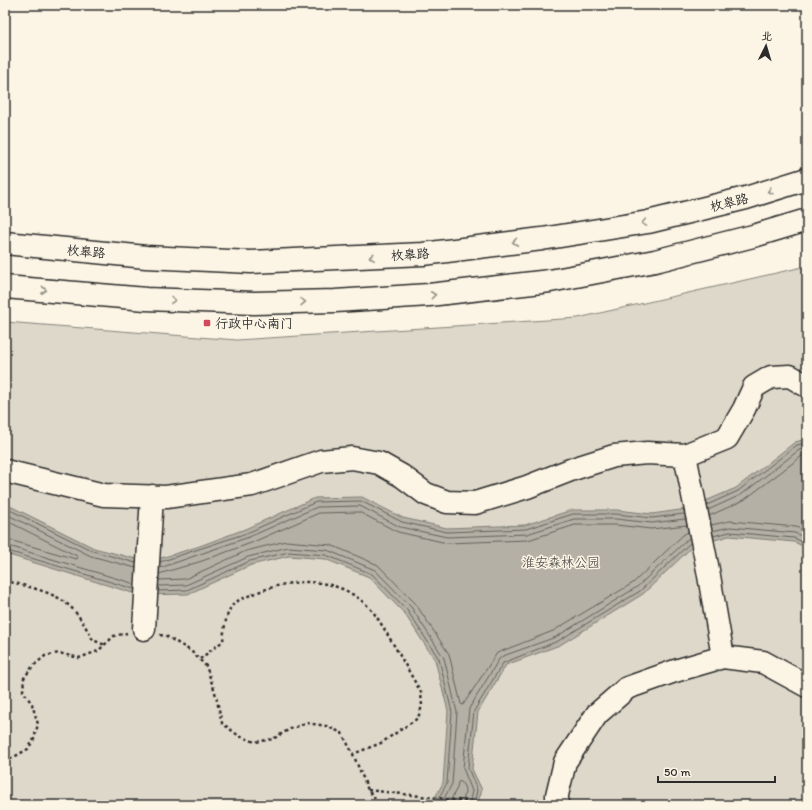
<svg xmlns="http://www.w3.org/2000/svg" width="812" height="810" viewBox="0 0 812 810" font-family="Itim,'LXGW WenKai TC',sans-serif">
  <rect width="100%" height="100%" fill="#fcf5e5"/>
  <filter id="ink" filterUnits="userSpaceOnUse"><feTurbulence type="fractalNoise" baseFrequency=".025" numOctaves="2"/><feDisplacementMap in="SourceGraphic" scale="8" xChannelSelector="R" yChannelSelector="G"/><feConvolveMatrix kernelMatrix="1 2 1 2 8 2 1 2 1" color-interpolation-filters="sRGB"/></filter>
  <g filter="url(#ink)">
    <path fill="#ded8ca" stroke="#84827a" d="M807,266V805H5V322L237,340L578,318Z"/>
    <path fill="#b4b0a5" stroke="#7d7b74" d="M807,439V548L794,542L729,536L693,546L643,594L560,645L506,665L478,712L472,769L482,790L477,805H433V801L443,783L448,711L435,660L404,613L369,577L325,559L289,556L251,565L188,594L139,595L9,555H5V507H12L94,548L148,562L197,547L245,529L315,498L362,497L403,518L447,528L525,525L572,510H617L652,514L687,509L736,488L795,442Z"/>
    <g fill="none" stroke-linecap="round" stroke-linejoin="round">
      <path stroke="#62605c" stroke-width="1" d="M707,505L738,491L797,445L807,443
        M708,510L741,495L799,450L807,448
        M5,511H12L93,551L136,563
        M5,516H10L91,556L136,568
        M709,516L744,500L802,456L807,454
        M5,522H9L77,556L78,558L76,559L13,541L5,540
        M711,525L730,521L796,527L807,532
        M712,531L730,527L795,533L807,539
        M713,536L730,532L794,538L807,544
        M5,546L12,547L135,584
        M5,551L11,552L134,589
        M160,562L247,533L316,502L361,501L402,522L447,532L526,529L573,514H616L652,518L684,514
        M160,568L249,537L317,507L360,506L400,527L447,537L527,534L574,519H616L652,523L685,519
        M159,574L202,561L251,543L319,513L359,512L398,532L447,543L528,540L575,525H616L651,529L687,525
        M159,580L185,579L246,551L286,541L331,545L378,565L415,603L449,654L461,704L463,705L497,653L553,631L633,583L683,535L688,532
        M159,586L186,585L248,557L288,547L327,550L375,570L411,607L444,658L457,712L452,784L442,802V805
        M158,591L187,590L250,561L289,552L326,555L372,574L407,610L439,659L452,712L447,783L437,801V805
        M448,805L457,788L458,782L460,781C469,790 463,794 463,805
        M469,805L472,791L463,768L469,709L499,659L503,656L556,637L637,587L689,538
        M474,805L477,790L468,768L474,711L503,663L558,641L640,591L690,543"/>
      <defs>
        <path id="minor" d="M685,455L708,570L723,657
          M5,471L104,495L166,497L252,485L321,461L352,458L379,463L402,476L426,494L447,502L475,503L527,487L573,469L614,456L647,453L685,455L727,438L744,409L754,387L771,377L790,376L807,386
          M144,629L152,496
          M557,805V795L565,762L597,714L627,688L675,671L723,657L763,662L807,686"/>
        <path id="major" d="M5,243L146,257L251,262L423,254L542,239L648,222L746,198L807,179
          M5,287L146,299L254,303L335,301L429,295L550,281L655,261L757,235L807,220"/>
      </defs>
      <use href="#minor" stroke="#2b2b2b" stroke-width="25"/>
      <use href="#major" stroke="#2b2b2b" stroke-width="25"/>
      <path stroke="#2b2b2b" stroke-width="2.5" stroke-dasharray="3 3" stroke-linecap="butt" d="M5,581C20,584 52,592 63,601C77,610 85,626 93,640L105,645
        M160,635L166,636L191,651L206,666L215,692L222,723L239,736L255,742L273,739L290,729L307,723L326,726L342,733L353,754L368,790L380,805
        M200,659L223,641C224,631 225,620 229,611C233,601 244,598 253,594C289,579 330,575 362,601C374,610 381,624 389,637C400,655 410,674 421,692L422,706L418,718L381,743L353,754
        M5,762L28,749L34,739L38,724L32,704L23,691L24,678L33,666L45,656L59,653L79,658L98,651L114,636L127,633
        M368,790L498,805"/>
      <use href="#minor" stroke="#fcf5e5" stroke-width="22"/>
      <use href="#major" stroke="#fcf5e5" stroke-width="22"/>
    </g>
    <defs><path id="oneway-chevron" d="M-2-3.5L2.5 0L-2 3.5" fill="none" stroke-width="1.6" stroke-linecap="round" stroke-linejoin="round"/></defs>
    <g stroke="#949088">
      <use href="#oneway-chevron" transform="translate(770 191) rotate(163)"/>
      <use href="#oneway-chevron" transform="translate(644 223) rotate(170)"/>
      <use href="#oneway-chevron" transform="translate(515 242) rotate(173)"/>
      <use href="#oneway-chevron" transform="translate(372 257) rotate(177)"/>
      <use href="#oneway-chevron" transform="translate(44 290) rotate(5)"/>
      <use href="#oneway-chevron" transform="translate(433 295) rotate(-6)"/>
      <use href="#oneway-chevron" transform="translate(173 300) rotate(2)"/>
      <use href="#oneway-chevron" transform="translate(303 302) rotate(-1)"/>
    </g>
  </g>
  <rect fill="#d1495b" stroke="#fcf5e5" stroke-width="1.5" x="203" y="319" width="8" height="8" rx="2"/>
  <g text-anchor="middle" stroke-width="3" stroke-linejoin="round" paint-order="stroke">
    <g font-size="13" fill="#2b2b2b" stroke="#fcf5e5">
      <text transform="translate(729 202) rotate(-14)" y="5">枚皋路</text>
      <text transform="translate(86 251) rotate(5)" y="5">枚皋路</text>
      <text transform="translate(410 254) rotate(-4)" y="5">枚皋路</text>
    </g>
    <g font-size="13" fill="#2b2b2b" stroke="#fcf5e5" text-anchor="start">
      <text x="215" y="328">行政中心南门</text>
    </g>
    <g font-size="13" fill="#585653" stroke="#fcf5e5">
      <text x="561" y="567">淮安森林公园</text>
    </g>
  </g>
  <rect width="812" height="810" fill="none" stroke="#fcf5e5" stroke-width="20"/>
  <rect x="10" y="10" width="792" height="790" fill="none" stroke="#2b2b2b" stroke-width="1.5" filter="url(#ink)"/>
  <g transform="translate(766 46) rotate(5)" stroke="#fcf5e5" stroke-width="3" paint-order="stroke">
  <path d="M0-3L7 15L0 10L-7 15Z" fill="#2b2b2b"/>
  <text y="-6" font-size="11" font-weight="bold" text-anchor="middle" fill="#2b2b2b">北</text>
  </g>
  <path d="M658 776v6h117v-6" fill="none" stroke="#2b2b2b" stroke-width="2"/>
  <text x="664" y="776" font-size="12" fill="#2b2b2b" stroke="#fcf5e5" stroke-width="3" paint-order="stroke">50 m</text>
</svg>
